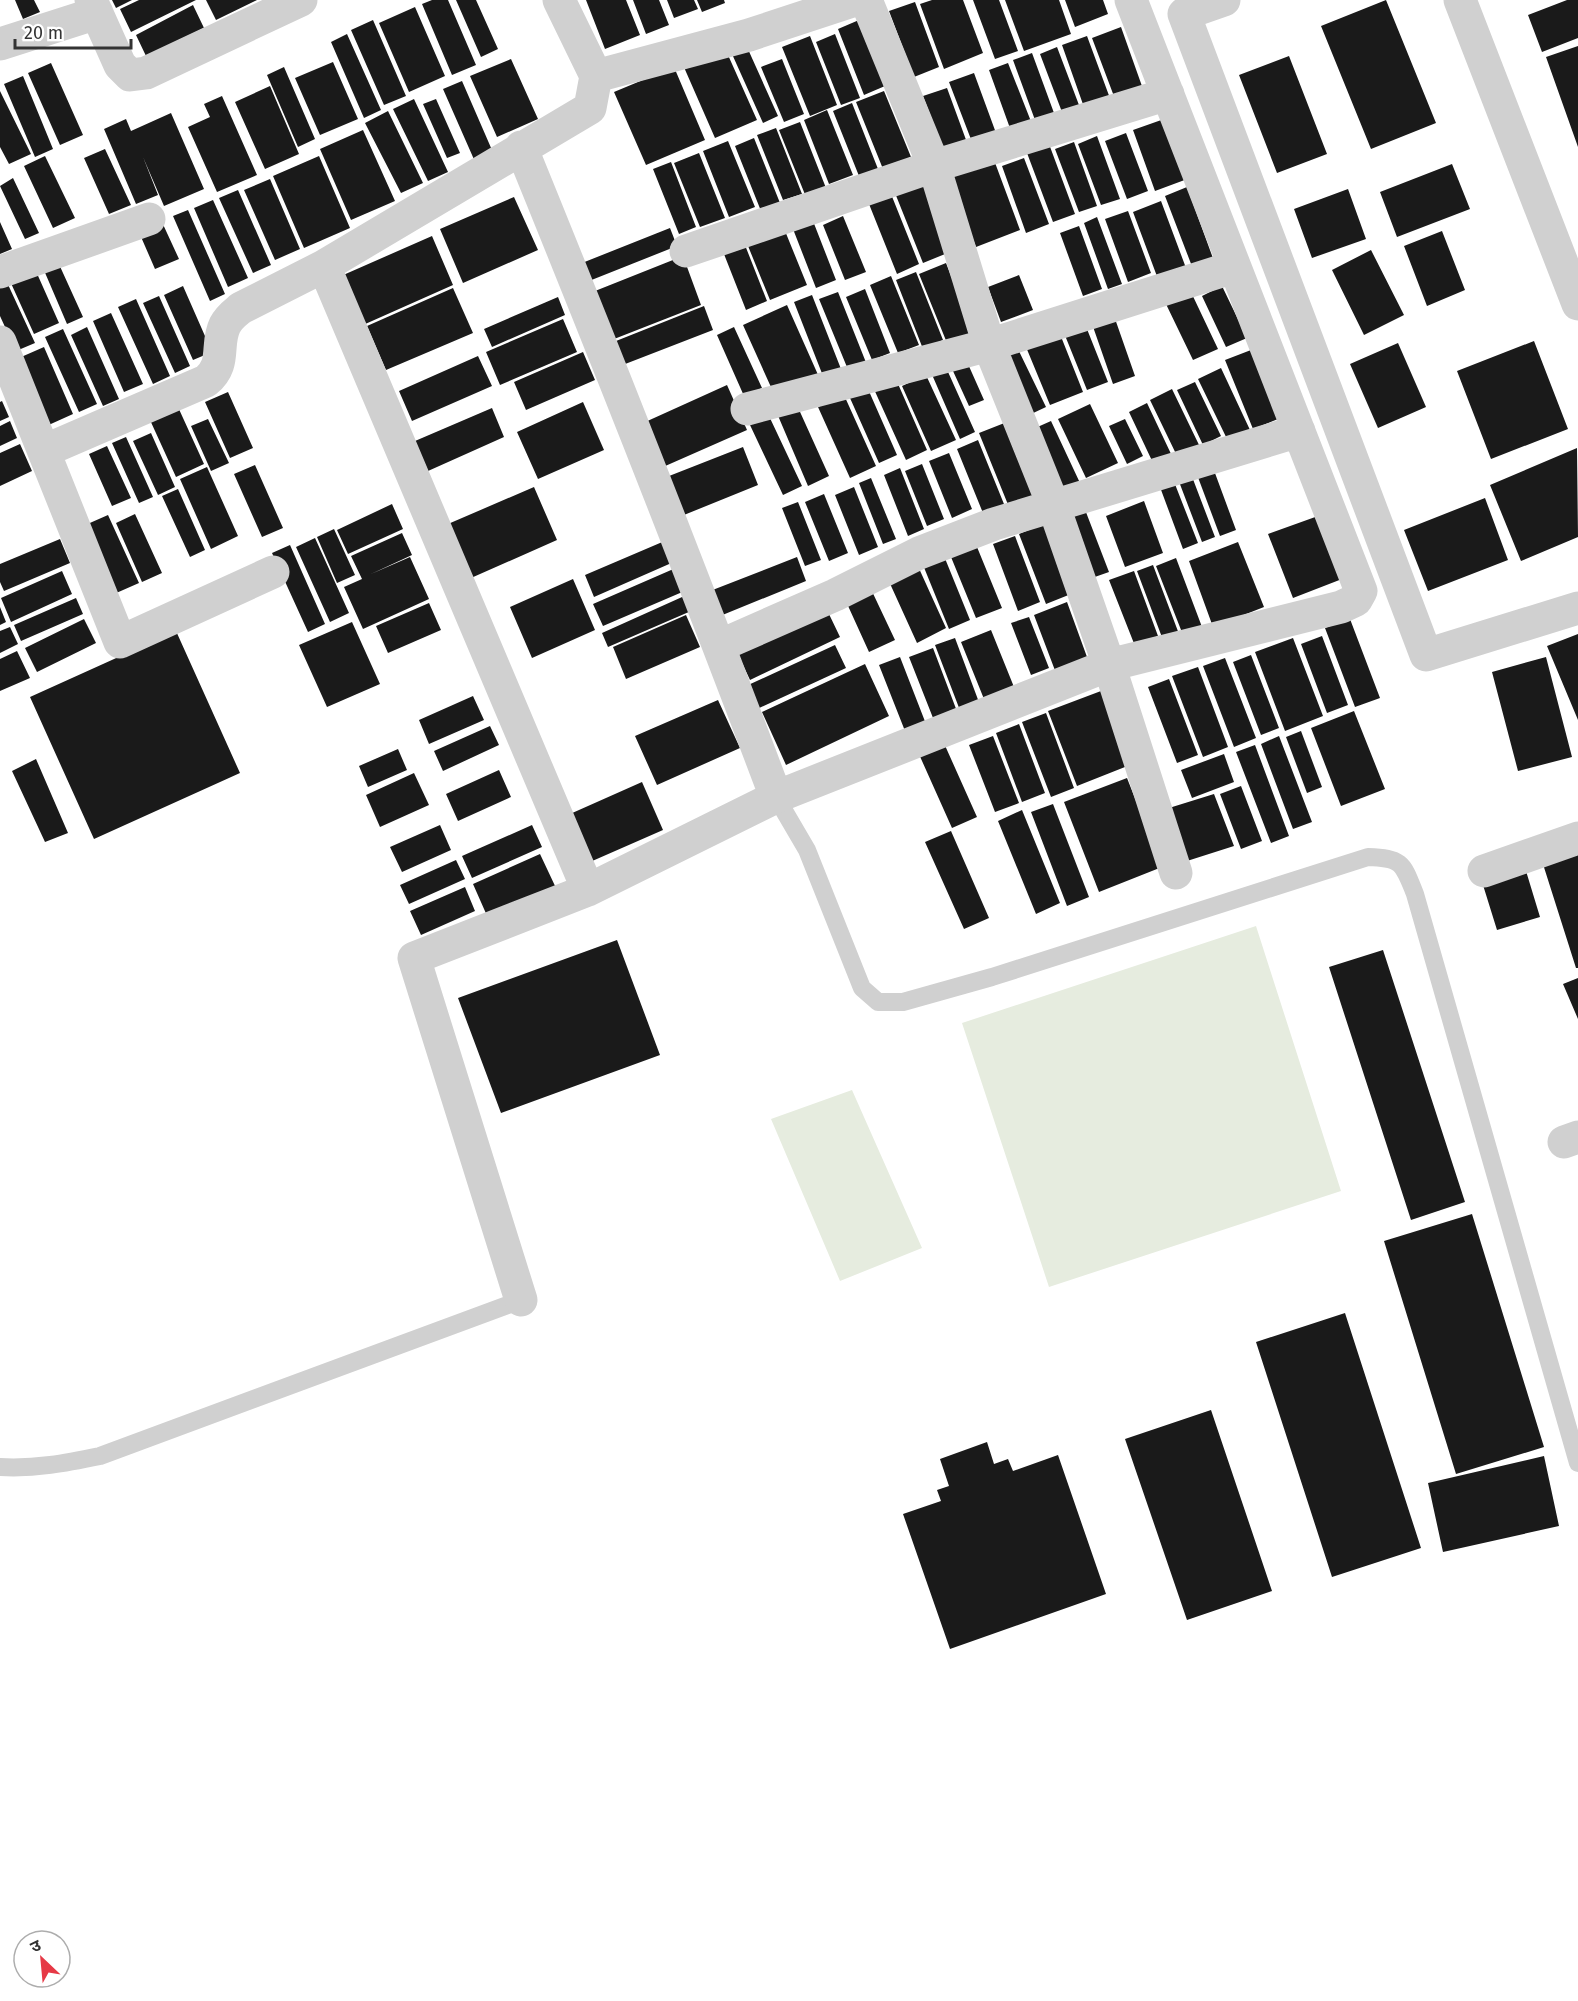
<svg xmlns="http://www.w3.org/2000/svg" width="1578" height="2001" viewBox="0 0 1578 2001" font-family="'Fira Sans','Noto Sans Devanagari',sans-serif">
  <rect width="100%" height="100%" fill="#fff"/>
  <path fill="#e6ecdf" d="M1256,926L1341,1191L1049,1287L962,1023Z
    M852,1090L922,1248L840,1281L771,1119Z"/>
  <path fill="#1a1a1a" d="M15,0H34L40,12L23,19Z
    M112,0H132L116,8Z
    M139,0H196L131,32L120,9Z
    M206,0H257L216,20Z
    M432,0H448L476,65L452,75L422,4Z
    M456,0H476L498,49L481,57Z
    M586,0H626L640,35L605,49Z
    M633,0H659L669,25L646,34Z
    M667,0H694L698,9L674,18Z
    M697,0H724L725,3L702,12Z
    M932,0H963L983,53L944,69L920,4Z
    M973,0H999L1018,51L995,59Z
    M1005,0H1059L1071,34L1024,51Z
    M1065,0H1103L1108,14L1075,27Z
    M1386,0L1436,123L1371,149L1321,26Z
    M1567,0H1578V38L1542,52L1528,15Z
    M915,2L939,67L914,77L889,11Z
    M193,5L204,28L146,56L136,35Z
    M415,7L445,76L409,92L379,23Z
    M373,20L406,96L384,105L351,30Z
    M859,20L885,86L864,95L838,29Z
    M1121,27L1143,89L1115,99L1092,38Z
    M347,34L381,110L364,118L331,42Z
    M835,34L860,98L841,105L816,42Z
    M810,36L837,105L810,116L782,47Z
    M1087,36L1111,101L1085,110L1062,45Z
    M724,46L757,120L715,138L683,65Z
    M1578,46V147L1546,57Z
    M747,47L778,116L763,123L732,54Z
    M1057,47L1082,113L1065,120L1040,54Z
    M1032,53L1054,113L1035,120L1013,60Z
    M1289,56L1327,154L1277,173L1239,75Z
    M511,59L538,119L497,137L470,76Z
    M782,59L804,114L784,122L761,67Z
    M333,62L358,119L320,135L295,78Z
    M51,63L83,135L60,145L28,73Z
    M1008,63L1032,124L1011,131L989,70Z
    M284,67L315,139L298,147L267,75Z
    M674,67L705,140L646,165L614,92Z
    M974,73L996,133L972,142L949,82Z
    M23,76L53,149L35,157L4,84Z
    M462,81L495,157L476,164L443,89Z
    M270,86L299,154L265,169L235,102Z
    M947,88L969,148L946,156L923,96Z
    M0,91L31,154L9,164L0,147Z
    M884,91L911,157L883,169L856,102Z
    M222,96L257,175L217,192L188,127L210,117L204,104Z
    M414,99L448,172L428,181L393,109Z
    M436,99L460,153L447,158L423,104Z
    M852,103L878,169L859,176L833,111Z
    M827,110L853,175L829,184L804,120Z
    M388,111L423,183L401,193L365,123Z
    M171,113L204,189L164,206L143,157L158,195L136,204L104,129L126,119L131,131Z
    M1167,118L1190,178L1155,191L1133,130Z
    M800,122L826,188L806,197L779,130Z
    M776,128L802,194L783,200L757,135Z
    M363,130L395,201L351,220L320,149Z
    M1126,133L1148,191L1127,199L1105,141Z
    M1097,136L1120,199L1101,205L1078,144Z
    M754,138L780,203L761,211L735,146Z
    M728,141L755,207L729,217L703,151Z
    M1074,142L1097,206L1079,212L1055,149Z
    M1049,144L1075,214L1053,222L1027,153Z
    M105,149L131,205L109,214L84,158Z
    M699,153L725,218L700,227L674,163Z
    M45,156L75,218L53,228L24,166Z
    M319,156L350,228L304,248L273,176Z
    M1024,158L1049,224L1026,233L1002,166Z
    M994,160L1020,230L976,247L949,177Z
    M671,162L696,227L679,234L653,169Z
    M1452,164L1470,209L1397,237L1380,192Z
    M920,177L950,252L923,263L893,188Z
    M13,178L39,233L25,239L0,186Z
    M270,179L300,249L275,260L244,190Z
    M1187,187L1214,261L1193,269L1165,196Z
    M1348,189L1366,239L1312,258L1294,209Z
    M238,190L271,265L253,273L219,198Z
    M891,194L919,264L897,274L869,204Z
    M514,197L538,250L463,283L440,229Z
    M213,200L248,278L228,287L194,208Z
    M1161,201L1186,268L1158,279L1133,212Z
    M188,210L225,294L210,301L173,216Z
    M1128,211L1151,273L1128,282L1105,219Z
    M843,216L866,272L845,280L823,225Z
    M1097,217L1122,284L1108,289L1084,223Z
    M161,220L179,259L155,269L138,230Z
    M813,221L836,280L816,288L793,229Z
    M0,222L12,249L0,254Z
    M783,226L807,285L770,300L746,241Z
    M1079,226L1102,289L1083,296L1060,233Z
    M670,228L677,246L589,281L582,263Z
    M1442,231L1465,290L1427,306L1404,246Z
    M432,236L453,285L363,325L341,276Z
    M743,240L767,301L746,310L722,249Z
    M1371,250L1404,315L1364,335L1332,270Z
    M683,256L701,305L609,341L590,293Z
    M58,262L83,317L67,324L43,268Z
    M946,263L973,333L947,343L919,274Z
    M35,269L59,323L34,334L10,281Z
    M916,272L943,340L923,349L896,280Z
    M1019,275L1033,310L1001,322L988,287Z
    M891,276L919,345L898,353L870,285Z
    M5,278L35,343L16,351L0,316V281Z
    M183,286L212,352L193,360L164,295Z
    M1222,286L1247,338L1226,347L1202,296Z
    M453,288L473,333L386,370L367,326Z
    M865,289L890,353L872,360L846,297Z
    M1190,290L1218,349L1193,360L1165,302Z
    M838,292L867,365L849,372L819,299Z
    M812,295L841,369L823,376L794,302Z
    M159,296L190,366L175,373L143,303Z
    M558,297L565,315L492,347L484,329Z
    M136,299L170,376L153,384L118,307Z
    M787,305L819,377L775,396L743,325Z
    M704,306L713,330L620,366L611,343Z
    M111,313L143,384L124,392L93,321Z
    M1113,313L1135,376L1113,384L1091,321Z
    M563,319L577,352L500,385L486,352Z
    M1083,319L1108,382L1087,390L1062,328Z
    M87,327L119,399L103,406L71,335Z
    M734,327L762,388L744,396L717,335Z
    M63,329L97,404L79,412L45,337Z
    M1060,334L1083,392L1050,405L1026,347Z
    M1534,341L1568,429L1491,459L1457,371Z
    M1398,343L1426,407L1378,428L1350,364Z
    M1016,345L1046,407L1029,415L1000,353Z
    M44,347L73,414L42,428L12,361Z
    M1251,350L1278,419L1253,429L1225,360Z
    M583,352L595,380L526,410L514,382Z
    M478,356L492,386L412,421L399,391Z
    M944,363L975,432L960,439L930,370Z
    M968,364L984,400L969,406L953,371Z
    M1221,368L1250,430L1228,441L1198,379Z
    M926,375L956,440L931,451L902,386Z
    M895,377L927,450L906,460L873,387Z
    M1195,382L1221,436L1203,445L1177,390Z
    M727,385L747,430L663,467L643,423Z
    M868,389L897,455L879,463L850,398Z
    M1172,389L1200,447L1178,458L1150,400Z
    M228,392L253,448L230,458L205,402Z
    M844,395L876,466L850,478L818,407Z
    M2,401L9,417L0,421V402Z
    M583,402L604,450L538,479L517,432Z
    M796,403L829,476L808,486L776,411Z
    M1147,403L1172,456L1154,465L1129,412Z
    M1090,404L1118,463L1086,478L1058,419Z
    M178,407L204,464L176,477L150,420Z
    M492,408L504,437L428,471L415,441Z
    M769,416L802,486L783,495L750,425Z
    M208,419L229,463L211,471L191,426Z
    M1125,419L1143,456L1127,464L1109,426Z
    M10,421L17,438L0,446V426Z
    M1051,421L1080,483L1064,491L1033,429Z
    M1007,422L1039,500L1011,512L979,433Z
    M151,433L175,487L158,495L133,441Z
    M126,437L153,497L139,503L112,443Z
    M978,440L1006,509L985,518L957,449Z
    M20,444L32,471L0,486V453Z
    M107,446L131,498L112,506L89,454Z
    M743,447L758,485L679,517L664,478Z
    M1577,448L1578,537L1521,561L1490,485Z
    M949,453L972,509L952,518L929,461Z
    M922,464L944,519L927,526L905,471Z
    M255,465L283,528L262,537L234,474Z
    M1212,465L1236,530L1220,536L1196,472Z
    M207,467L238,536L211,549L180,479Z
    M900,468L924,529L908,536L884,475Z
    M1171,474L1198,543L1183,549L1157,479Z
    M1191,474L1215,537L1202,542L1178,479Z
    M871,478L896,539L883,544L859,483Z
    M534,487L557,540L471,578L448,524Z
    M854,487L878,547L859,555L835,495Z
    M178,489L205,550L190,557L162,496Z
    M824,494L848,553L829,561L805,502Z
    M1485,498L1508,560L1428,591L1404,530Z
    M1144,501L1163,553L1125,567L1106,516Z
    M798,502L821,560L805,566L782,508Z
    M392,504L403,529L348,554L337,530Z
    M1084,507L1109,572L1089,579L1065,515Z
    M135,514L162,573L142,582L116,523Z
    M108,515L139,583L114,594L83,526Z
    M1318,516L1342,579L1293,598L1268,534Z
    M1044,524L1071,594L1046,604L1019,534Z
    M334,529L355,575L337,583L317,537Z
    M402,533L412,555L371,574L410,557L429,599L363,629L344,587L362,579L351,556Z
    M1015,536L1040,602L1018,611L993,544Z
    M315,538L349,613L330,622L296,547Z
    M60,539L70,563L4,591L0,582V564Z
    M667,540L676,561L594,597L585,575Z
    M1238,542L1264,607L1213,627L1189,561Z
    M290,545L325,624L308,632L272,553Z
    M977,547L1002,608L976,618L951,557Z
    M944,556L970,620L949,629L923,565Z
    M797,557L806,581L720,616L710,591Z
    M1176,558L1202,627L1183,635L1156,566Z
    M917,564L946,628L917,643L887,577Z
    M1153,565L1179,634L1163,640L1137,571Z
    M678,567L687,590L603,626L593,604Z
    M62,571L72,594L11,622L1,598Z
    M1134,571L1158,636L1135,646L1109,580Z
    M573,579L595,630L532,658L510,607Z
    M869,585L895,640L869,652L844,597Z
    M691,593L698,608L608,647L602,633Z
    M76,598L83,614L21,641L14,625Z
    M1067,602L1091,668L1059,681L1034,615Z
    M429,603L441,630L388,653L376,626Z
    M0,607L6,622L0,625Z
    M828,612L840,637L750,680L738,654Z
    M686,615L700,647L626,679L613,647Z
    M1029,617L1049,668L1031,675L1011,623Z
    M84,619L96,643L37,672L25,648Z
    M1350,619L1380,698L1355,707L1325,628Z
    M352,622L380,684L327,707L299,645Z
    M10,627L18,644L0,653V631Z
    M991,630L1016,692L986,704L961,642Z
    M176,631L240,773L94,839L30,697Z
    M1578,634V720L1547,646Z
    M1322,636L1348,705L1327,713L1301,644Z
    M955,638L980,705L961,713L935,645Z
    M1293,638L1323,716L1285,731L1255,652Z
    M835,645L846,668L757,709L746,686Z
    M933,648L958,714L935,723L909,657Z
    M17,651L30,678L0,691V659Z
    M1251,655L1279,728L1261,735L1233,662Z
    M900,657L926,724L905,731L879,665Z
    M1546,657L1572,757L1518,771L1492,672Z
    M1225,658L1256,738L1234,747L1203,666Z
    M865,664L889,716L786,765L762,712Z
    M1198,667L1228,747L1203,757L1172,676Z
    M1169,679L1198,755L1177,763L1148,687Z
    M1101,691L1130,765L1077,786L1048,711Z
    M473,696L484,720L429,744L419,720Z
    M718,700L740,748L657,785L635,736Z
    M1354,711L1385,789L1341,806L1311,728Z
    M1046,713L1074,788L1051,797L1022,722Z
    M1019,724L1045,793L1022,802L996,733Z
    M490,726L499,745L443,771L434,751Z
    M1301,731L1322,787L1307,793L1286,737Z
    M993,736L1019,803L995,812L969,745Z
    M1279,736L1312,822L1293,829L1261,744Z
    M943,741L977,817L952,828L918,752Z
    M1255,745L1289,836L1271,843L1236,752Z
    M398,749L407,770L368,787L359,766Z
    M1224,754L1234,782L1192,798L1181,770Z
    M36,759L68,833L45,842L12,771Z
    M499,770L511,797L458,821L446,794Z
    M414,773L429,805L380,827L366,795Z
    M1127,778L1162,867L1099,892L1064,802Z
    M642,782L663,830L590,862L570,814Z
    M1241,786L1262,841L1241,849L1220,794Z
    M1214,794L1234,846L1187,861L1169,808Z
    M1053,804L1089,897L1067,906L1031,812Z
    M1022,810L1060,903L1036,914L998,821Z
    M440,825L451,850L402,872L390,847Z
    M532,825L542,847L472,878L462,856Z
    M951,831L989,918L964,929L925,842Z
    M1578,850V968H1576L1542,861Z
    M540,854L556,888L488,918L473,884Z
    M456,860L465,879L409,904L400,885Z
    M1526,871L1540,917L1497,930L1483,885Z
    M465,887L475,911L421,935L410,911Z
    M617,940L660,1055L501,1113L458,998Z
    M1383,950L1465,1202L1411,1220L1329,967Z
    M1578,978V1019L1563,984Z
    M1472,1214L1544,1447L1456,1474L1384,1241Z
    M1345,1313L1421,1548L1332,1577L1256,1342Z
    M1211,1410L1272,1591L1187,1620L1125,1439Z
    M987,1442L994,1464L1008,1459L1013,1471L1058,1455L1106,1594L950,1649L903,1514L941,1501L937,1490L949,1486L940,1459Z
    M1544,1456L1559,1526L1443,1552L1428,1483Z"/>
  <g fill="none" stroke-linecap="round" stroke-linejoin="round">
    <path stroke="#d0d0d0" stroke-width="18" d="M776,797L807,850L862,988L878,1002H903L992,977L1368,857C1403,858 1403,864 1415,894L1578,1463
      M0,1467C35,1469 66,1463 100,1456L521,1300"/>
    <path stroke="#d0d0d0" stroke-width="33" d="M91,0L120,65L130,75L146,73L301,0
      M559,0L596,76
      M866,0L934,166L989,345L1054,507L1109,665L1176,873
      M1224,0L1184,14L1426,655L1578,608
      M1460,0L1578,304
      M0,44L97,13
      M521,147C609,363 694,579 776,797
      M686,251L934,166L1168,94
      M324,266L588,890
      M0,272L149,219
      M0,342L120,642L273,572
      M747,409L989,345L1234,267
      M44,451L206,381C227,364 215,345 225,325C229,317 235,313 241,308L324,266L590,108L596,76L749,35L855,0
      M719,646L835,595L919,553L994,524L1299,431
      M1484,871L1578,838
      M1564,1142L1578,1137
      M521,1300L414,958L588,890L776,797L1109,665L1341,607L1356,600L1361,591L1131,0"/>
  </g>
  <g transform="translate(42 1959) rotate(334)"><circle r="28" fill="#ffffff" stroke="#adadad" stroke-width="1.5"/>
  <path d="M0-4.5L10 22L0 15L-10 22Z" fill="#e63946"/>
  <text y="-9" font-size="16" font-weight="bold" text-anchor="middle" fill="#333333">उ</text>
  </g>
  <path d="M15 39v9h116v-9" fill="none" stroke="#333333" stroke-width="3"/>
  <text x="24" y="39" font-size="18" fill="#333333" stroke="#ffffff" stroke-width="4.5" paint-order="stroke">20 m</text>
</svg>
